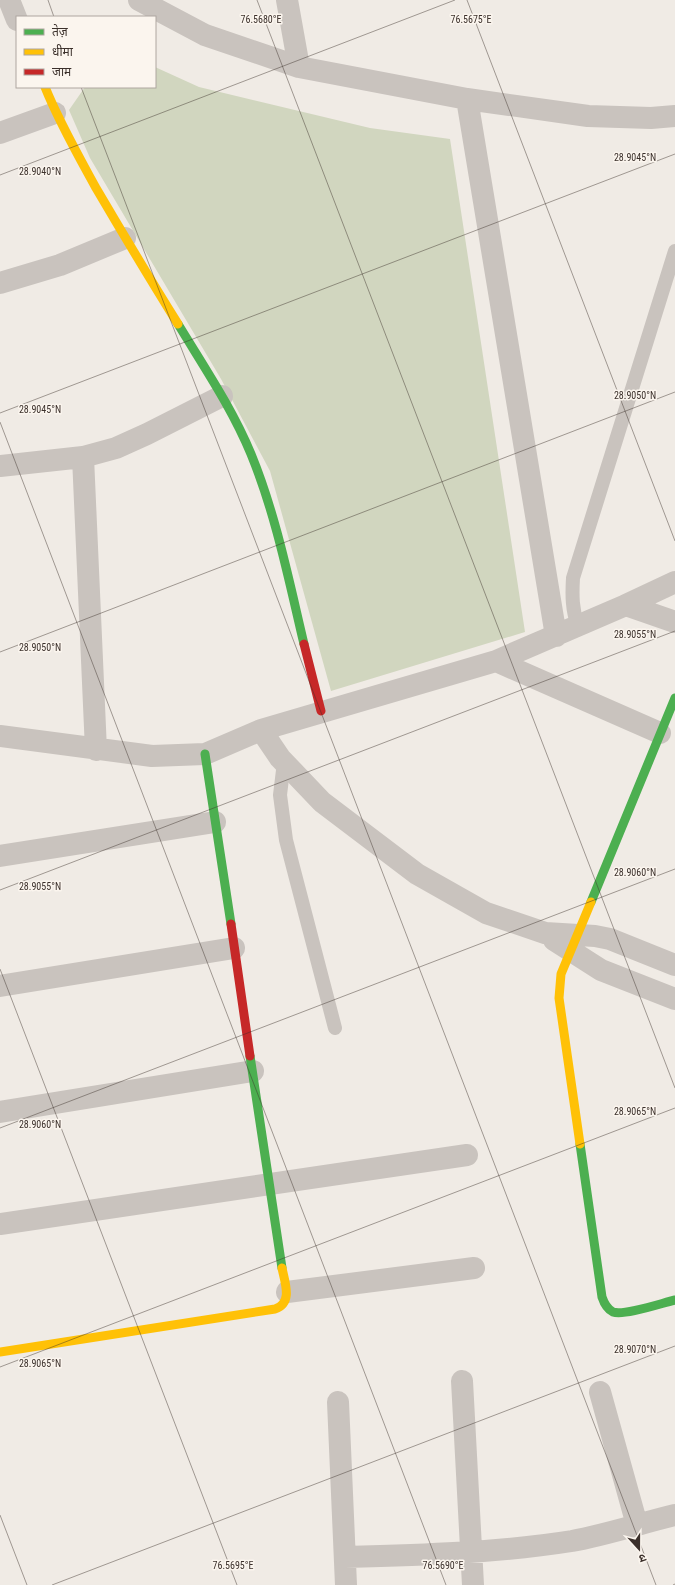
<svg xmlns="http://www.w3.org/2000/svg" width="675" height="1585" viewBox="0 0 675 1585" font-family="'Roboto Condensed','Noto Sans Devanagari',sans-serif">
  <rect width="100%" height="100%" fill="#f0ebe5"/>
  <path fill="#d1d6bf" d="M155,67L199,87L370,128L450,139L525,632L331,691L270,471L221,379L90,158L69,110L85,87H155Z"/>
  <g fill="none" stroke-linecap="round" stroke-linejoin="round">
    <path stroke="#c9c3be" stroke-width="14" d="M578,626C572,610 572,595 573,578L675,251
      M284,762L280,795L286,840L335,1028"/>
    <path stroke="#c9c3be" stroke-width="22" d="M9,0L17,20
      M139,0L205,35L299,67L467,99L588,116L651,118L675,116
      M287,0L299,67
      M467,99L556,636
      M0,133L55,113
      M0,283L60,265L125,238
      M83,457L96,750
      M0,466L83,457L116,448L147,434L222,396
      M626,605L675,582
      M496,661L660,733
      M261,730L280,758L322,802L417,874L486,913L545,933L595,936L610,939L675,965
      M0,736L152,756L205,754L261,730L496,661L626,605L675,622
      M0,856L215,822
      M554,940L601,970L675,999
      M0,986L234,948
      M0,1112L253,1071
      M0,1224L467,1155
      M287,1292L474,1268
      M462,1381L473,1585
      M600,1392L637,1525
      M338,1402L346,1585
      M345,1557C421,1555 496,1553 572,1541C605,1535 642,1523 675,1515"/>
    <path stroke="#4caf50" stroke-width="9" d="M178,324C204,367 232,408 251,454C276,515 289,581 304,644
      M205,754L231,924
      M591,902L675,698
      M250,1056L282,1268
      M580,1144L602,1297C604,1303 607,1309 613,1312C624,1316 662,1303 675,1300"/>
    <path stroke="#ffc107" stroke-width="9" d="M45,87C59,122 78,155 96,188C123,234 150,279 178,324
      M580,1144L559,998L561,974L591,902
      M0,1352L275,1309C293,1303 285,1283 282,1268"/>
    <path stroke="#c62828" stroke-width="9" d="M304,644L321,711
      M231,924L250,1056"/>
  </g>
  <path fill="none" stroke="#3b302b" stroke-width="1" stroke-opacity="0.45" d="M48,0L54,17M257,0L675,1088M467,0L675,541M81,87L656,1585M0,175L455,0M0,413L675,154M0,422L446,1585M0,652L675,392M0,890L675,631M0,969L237,1585M0,1128L675,869M0,1367L675,1108M0,1515L27,1585M52,1585L675,1346M673,1585L675,1584"/>
  <g font-size="10" text-anchor="middle" fill="#3b302b" stroke="#fbf5ee" stroke-width="3" stroke-linejoin="round" paint-order="stroke">
    <text x="261" y="23">76.5680°E</text>
    <text x="471" y="23">76.5675°E</text>
    <text x="635" y="161">28.9045°N</text>
    <text x="40" y="175">28.9040°N</text>
    <text x="635" y="399">28.9050°N</text>
    <text x="40" y="413">28.9045°N</text>
    <text x="635" y="638">28.9055°N</text>
    <text x="40" y="651">28.9050°N</text>
    <text x="635" y="876">28.9060°N</text>
    <text x="40" y="890">28.9055°N</text>
    <text x="635" y="1115">28.9065°N</text>
    <text x="40" y="1128">28.9060°N</text>
    <text x="635" y="1353">28.9070°N</text>
    <text x="40" y="1367">28.9065°N</text>
    <text x="233" y="1569">76.5695°E</text>
    <text x="443" y="1569">76.5690°E</text>
  </g>
  <rect x="16" y="16" width="140" height="72" fill="#fbf5ee" stroke="#aea6a0"/>
  <rect x="24" y="29" width="20" height="6" fill="#4caf50" stroke="#aea6a0"/>
  <text x="52" y="36" font-size="12" fill="#3b302b">तेज़</text>
  <rect x="24" y="49" width="20" height="6" fill="#ffc107" stroke="#aea6a0"/>
  <text x="52" y="56" font-size="12" fill="#3b302b">धीमा</text>
  <rect x="24" y="69" width="20" height="6" fill="#c62828" stroke="#aea6a0"/>
  <text x="52" y="76" font-size="12" fill="#3b302b">जाम</text>
  <g transform="translate(639 1549) rotate(159)" stroke="#fbf5ee" stroke-width="3" paint-order="stroke">
  <path d="M0-3L7 15L0 10L-7 15Z" fill="#3b302b"/>
  <text y="-6" font-size="11" font-weight="bold" text-anchor="middle" fill="#3b302b">उ</text>
  </g>
</svg>
